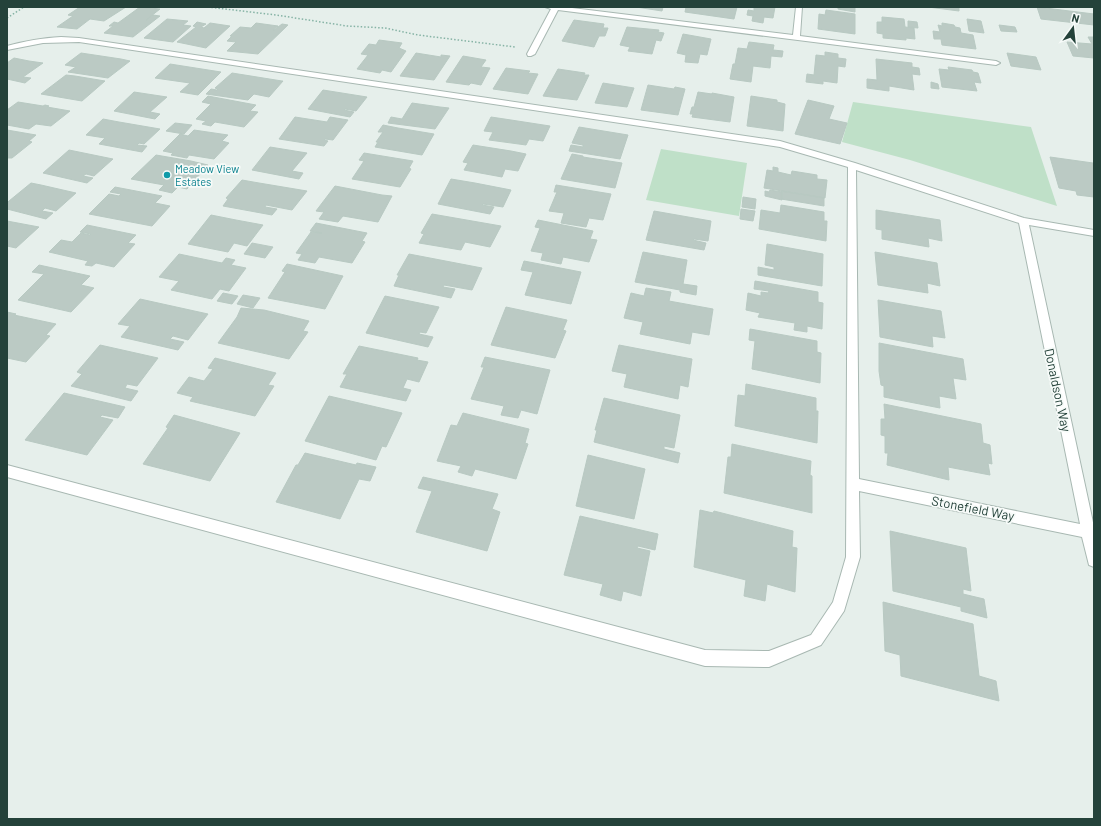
<svg xmlns="http://www.w3.org/2000/svg" width="1101" height="826" viewBox="0 0 1101 826" font-family="Barlow,sans-serif">
  <rect width="100%" height="100%" fill="#e6efeb"/>
  <path fill="#bfe0c8" d="M853,102L1031,127L1057,206L910,160L842,142Z
    M661,149L747,163L739,216L646,200Z"/>
  <path fill="#bbcac4" stroke="#b8c9c2" d="M80,7H126L104,21L90,19L77,29L57,27L73,16L68,15Z
    M140,7L160,9L146,20L153,15L160,16L133,37L104,33L113,26H109L114,22L118,23Z
    M636,7H663L662,11Z
    M686,7H737L734,19L685,12Z
    M754,7H775L773,18L764,17L763,23L752,21L753,16L747,15L748,10L754,11Z
    M838,7H855V12L838,9Z
    M928,7H959V11Z
    M1037,7L1094,14V25L1041,19Z
    M826,10L855,14V34L818,29L819,14L825,15Z
    M882,17L904,19L905,27L914,28L915,39L906,38V40L883,38V34L877,33V22H882Z
    M167,19L188,21L183,25L191,26L173,42L144,38Z
    M967,19L981,21L984,33L969,31Z
    M574,20L604,24L603,28H608L605,36H599L594,47L562,41Z
    M908,21L917,22L918,28L908,27Z
    M197,22L206,24L201,27L204,28L210,23L230,26L206,48L177,42L196,27L193,26Z
    M256,23L278,26L273,30H274L282,24L288,25L258,54L227,51L236,42L227,41L232,36H230L240,27L251,28Z
    M942,23L954,25L955,27L960,28L961,33L973,35L976,49L942,45L941,39H934L933,31L940,32L938,25L942,26Z
    M999,25L1015,27L1017,32L1001,31Z
    M627,27L659,30L658,32L664,33L661,41L656,40L652,54L628,51L630,47L620,45Z
    M683,34L711,39L707,55L700,54L698,63L685,62L686,55L677,53Z
    M1088,37H1094V58L1073,56L1067,42L1092,44Z
    M379,40L402,43L399,48L406,51L391,72L382,70L380,73L357,69L368,55L361,54L369,44L376,45Z
    M749,42L774,45L773,50L783,51L782,57L771,56L770,68L753,66L751,82L730,79L733,64H735L738,48L747,49Z
    M825,52L838,54V58L846,59L845,67L838,66L837,83L823,81V84L806,82L807,74L814,75L816,55L825,56Z
    M81,53L121,59L130,61L108,78L68,72L76,67L65,65Z
    M416,53L441,57V55L450,56L434,80L400,76Z
    M1007,53L1036,57L1041,70L1011,66Z
    M463,56L486,60L481,67L490,68L481,85L471,83L469,85L446,82Z
    M14,58L29,61L43,63L23,77L31,78L25,83L7,79V63Z
    M876,59L912,63V67L919,68L920,75L912,74L914,90L889,86V91L867,88V79L877,80Z
    M170,64L221,72L198,95L180,92L190,83L155,78Z
    M948,67L972,70L973,72L978,73L981,83L974,82L977,91L942,87L939,69L949,70Z
    M506,68L530,71L528,73L538,74L528,94L493,89Z
    M558,69L585,73L584,75H589L577,100L543,96Z
    M232,73L282,81H283L269,97L254,94L248,100L206,94L211,89L217,90L218,89L215,88Z
    M66,75L75,76L105,81L82,101L41,94Z
    M931,82L938,84L939,89L931,88Z
    M603,83L634,88L627,107L595,103Z
    M648,85L674,89L675,87L685,89L678,115L641,110Z
    M323,90L367,97L356,111L345,109L344,110L354,112L350,117L308,109Z
    M134,92L167,97L150,112L160,114L155,119L114,111Z
    M698,92L712,94V93L734,97L730,122L692,117L693,114H690L692,107H694Z
    M208,96L256,105L250,111L258,112L244,127L215,122L211,126L202,124L206,121L196,119L211,104L202,102Z
    M751,96L777,100V102L785,104L783,131L747,126Z
    M808,100L834,106L829,119L847,123L840,144L795,134Z
    M18,102L43,106L45,105L49,106L47,107L70,111L51,126L36,124L29,129L7,125V110Z
    M412,103L440,107L449,108L435,129L388,123L391,117L402,119Z
    M295,117L327,122L330,117L348,120L333,140L325,139L324,140L328,141L324,146L279,139Z
    M491,117L511,120L550,126L543,141L529,139L526,145L489,140L493,132L484,131Z
    M103,119L119,122L160,129L144,144L139,143L137,145L147,146L142,152L99,144L105,138L86,135Z
    M175,123L192,125L184,134L166,131Z
    M383,125L398,128L434,134L422,155L375,147L378,142H376L383,132H378Z
    M579,127L628,135L620,159L569,151L571,145L583,147V145L572,143Z
    M7,130L36,135L29,141L32,142L12,158H7Z
    M194,130L228,135L222,141L229,143L214,159L189,155L187,158L171,155L173,153L163,151L180,134L188,136Z
    M473,145L511,151L526,154L518,171L505,169L502,177L464,170L468,163L463,162Z
    M270,147L307,153L292,171L303,173L299,179L252,170Z
    M69,150L113,159L94,176L86,174L83,176L93,178L87,183L43,173Z
    M364,153L413,161L409,168L411,169L400,187L352,179L364,161L359,160Z
    M572,154L583,156V157L622,163L615,188L561,179Z
    M156,155L191,161L208,165L187,189L178,187L172,193L159,190L164,185L131,179Z
    M1050,157L1093,163L1094,197L1077,195L1076,191L1059,188Z
    M773,167L778,168V172L791,175L792,171L817,175V179L827,180L825,198L764,188L767,170L773,171Z
    M451,179L475,183L511,190L503,207L483,204L482,205L494,207L490,214L438,204Z
    M242,180L259,183L307,191L292,210L266,205L265,207L277,209L272,215L223,206L228,199L226,198Z
    M31,183L41,185L76,193L56,211L45,208L42,211L53,213L46,219L7,209V203L9,201Z
    M556,185L611,194L603,220L589,218L586,227L561,223L564,213L549,211L557,192H554Z
    M335,186L382,195L392,196L378,222L343,216L338,222L319,219L324,212L316,211Z
    M115,187L162,196L155,203L170,206L152,226L89,214L109,194L119,196L121,194L110,192Z
    M770,190L782,192V200L765,196V191L769,192Z
    M781,191L824,198V206L781,199Z
    M743,197L756,199L755,209L742,207Z
    M781,205L824,212V221H827L826,241L759,229L761,210L780,213Z
    M741,209L755,211L753,221L740,219Z
    M876,210L940,220L942,241L928,238L929,247L882,239V230L876,229Z
    M654,211L711,221L708,241L694,239L693,240L706,243L704,250L646,240Z
    M432,214L501,226L490,247L465,242L461,250L419,243L424,234L421,233Z
    M211,215L236,220L263,225L247,246L234,243L228,252L188,244Z
    M538,220L593,231L590,239L597,240L589,262L563,257L561,264L541,260L543,253L531,251L540,228L535,227Z
    M7,221L39,227L16,248L7,246Z
    M316,223L367,233L362,241L365,242L352,263L319,257L315,263L298,260L302,254L296,253L311,232L322,233L310,231Z
    M87,225L136,235L128,243L135,244L114,267L96,263L92,266L85,265L88,261L49,252L61,240L72,242L81,233L90,235L91,234L80,232Z
    M252,243L273,247L265,258L244,254Z
    M767,244L823,254L822,286L758,275V267L774,270V267L765,265Z
    M643,252L687,260L683,284L697,286L696,295L680,292V290L635,282Z
    M875,252L937,263L940,286L927,283L928,293L878,285Z
    M179,254L222,263L226,258L235,260L231,265L246,268L229,291L220,289L212,299L171,290L179,281L159,277Z
    M409,254L482,268L472,290L444,285L443,287L455,289L451,298L394,286L399,275H397Z
    M524,261L581,272L571,304L525,295L533,272L521,270Z
    M287,264L343,276L325,309L268,298L285,272L282,271Z
    M39,265L90,276L81,285L94,288L71,312L18,300L44,274L32,272Z
    M755,281L818,292V302L823,303L822,329L807,326V332L794,330L795,323L758,317L760,313L746,310L748,293L761,296V292L768,293L769,291L754,289Z
    M646,288L671,292L669,301L713,309L709,335L692,332L690,344L640,334L643,322L624,318L631,293L644,296Z
    M223,293L238,296L232,304L217,301Z
    M243,295L260,298L253,308L237,304Z
    M385,296L439,307L426,333L420,332L419,334L433,337L428,347L366,333Z
    M140,299L208,314L188,340L173,336L170,339L184,342L178,350L121,337L130,326L118,324Z
    M878,300L941,311L945,338L932,336L933,347L880,337Z
    M506,307L567,320L563,330L566,331L555,358L491,345Z
    M241,308L264,310L309,321L303,331L308,332L289,359L218,343L237,317Z
    M7,312L16,314L14,315L56,324L46,335L50,336L26,362L7,358Z
    M750,329L817,341V352L821,353L820,383L752,369L755,341L749,340Z
    M879,343L963,359L966,380L953,378L956,399L939,396L940,408L884,397V386L881,385L879,371Z
    M100,345L158,358L137,386L127,384L125,388L138,391L131,401L71,386L82,374L77,372Z
    M619,345L692,359L688,387L680,385L678,399L624,387L627,374L612,371Z
    M359,346L418,358L417,360L428,362L419,382L407,379L403,388L411,390L406,401L340,387L347,374H343Z
    M485,357L550,370L537,414L521,410L518,418L501,415L504,406L471,399L484,367H481Z
    M215,358L276,373L268,385L274,386L255,416L190,401L193,397L177,393L189,377L204,381L213,369L208,368Z
    M746,384L816,398V411H818L817,443L735,426L738,395L745,396Z
    M64,393L125,407L118,418L102,415L100,417L113,420L87,455L25,440Z
    M329,396L402,413L386,447L382,446L376,460L305,441Z
    M604,398L680,415L674,448L664,446V449L680,453L678,463L594,442L597,430H595Z
    M884,404L981,424L983,443L990,445L992,464L988,463L990,475L948,467L949,480L887,465L888,453H885V436L881,435V419H885Z
    M463,413L529,429L525,443L528,444L516,479L475,469L472,476L458,472L461,466L437,461L451,425L457,426Z
    M174,415L240,433L210,481L143,464L168,428L166,427Z
    M732,444L811,461L810,475L812,476V513L724,493L728,457H731Z
    M305,453L356,465L357,463L376,467L370,481L359,479L340,519L276,502L296,465H298Z
    M588,455L645,469L634,519L576,506Z
    M423,477L498,494L492,509L500,512L487,551L416,532L432,491L418,488Z
    M700,510L713,513L714,511L793,531L792,547L797,548L795,592L767,584L765,601L744,596L746,580L694,567Z
    M580,516L658,534L655,550L638,546L637,548L650,551L641,596L623,591L621,601L600,595L603,584L564,575Z
    M890,531L966,548L971,591L963,589V594L984,599L987,618L961,611V607L893,591Z
    M883,602L973,624L979,676L996,681L999,701L901,676L900,655L885,651Z"/>
  <g fill="none" stroke-linecap="round" stroke-linejoin="round">
    <defs>
      <path id="lane" d="M545,7H564L793,35L796,7H802L800,36L996,61L1000,63L996,65L558,10L535,54L531,56H528L527,54L551,9Z"/>
      <path id="street" d="M61,37L79,38L780,141L855,163L1024,218L1094,230V236L1029,225L1094,527V567L1089,565L1082,537L859,491L860,557L844,611L821,645L769,667L705,666L7,477V465L705,650L769,651L811,635L833,602L846,557L848,167L780,147L79,42L43,43L7,50V46C25,41 42,38 61,37ZM856,170L1019,223L1080,524L859,479Z"/>
    </defs>
    <use href="#lane" stroke="#a8b8b2" stroke-width="2"/>
    <use href="#street" stroke="#a8b8b2" stroke-width="2"/>
    <path stroke="#86b3a5" stroke-width="1.5" stroke-dasharray="1.5 2" stroke-linecap="butt" d="M208,7L276,15L347,26L385,28L418,35L515,47
      M7,18L24,7"/>
    <use href="#lane" fill="#fff" fill-rule="evenodd"/>
    <use href="#street" fill="#fff" fill-rule="evenodd"/>
  </g>
  <circle fill="#0f9aa8" stroke="#f7fbf9" stroke-width="1.5" cx="167" cy="175" r="4"/>
  <g text-anchor="middle" stroke-width="3.5" stroke-linejoin="round" paint-order="stroke">
    <g font-size="11" fill="#0d838f" stroke="#f7fbf9" text-anchor="start">
      <text x="175" y="173">Meadow View<tspan x="175" dy="13">Estates</tspan></text>
    </g>
    <g font-size="13" fill="#24423a" stroke="#f7fbf9">
      <text transform="translate(1058 390) rotate(78)" y="5">Donaldson Way</text>
      <text transform="translate(973 508) rotate(11)" y="5">Stonefield Way</text>
    </g>
  </g>
  <rect width="1101" height="826" fill="none" stroke="#24423a" stroke-width="16"/>
  <g transform="translate(1073 28) rotate(15)" stroke="#f7fbf9" stroke-width="3" paint-order="stroke">
  <path d="M0-3L7 15L0 10L-7 15Z" fill="#24423a"/>
  <text y="-6" font-size="11" font-weight="bold" text-anchor="middle" fill="#24423a">N</text>
  </g>
</svg>
